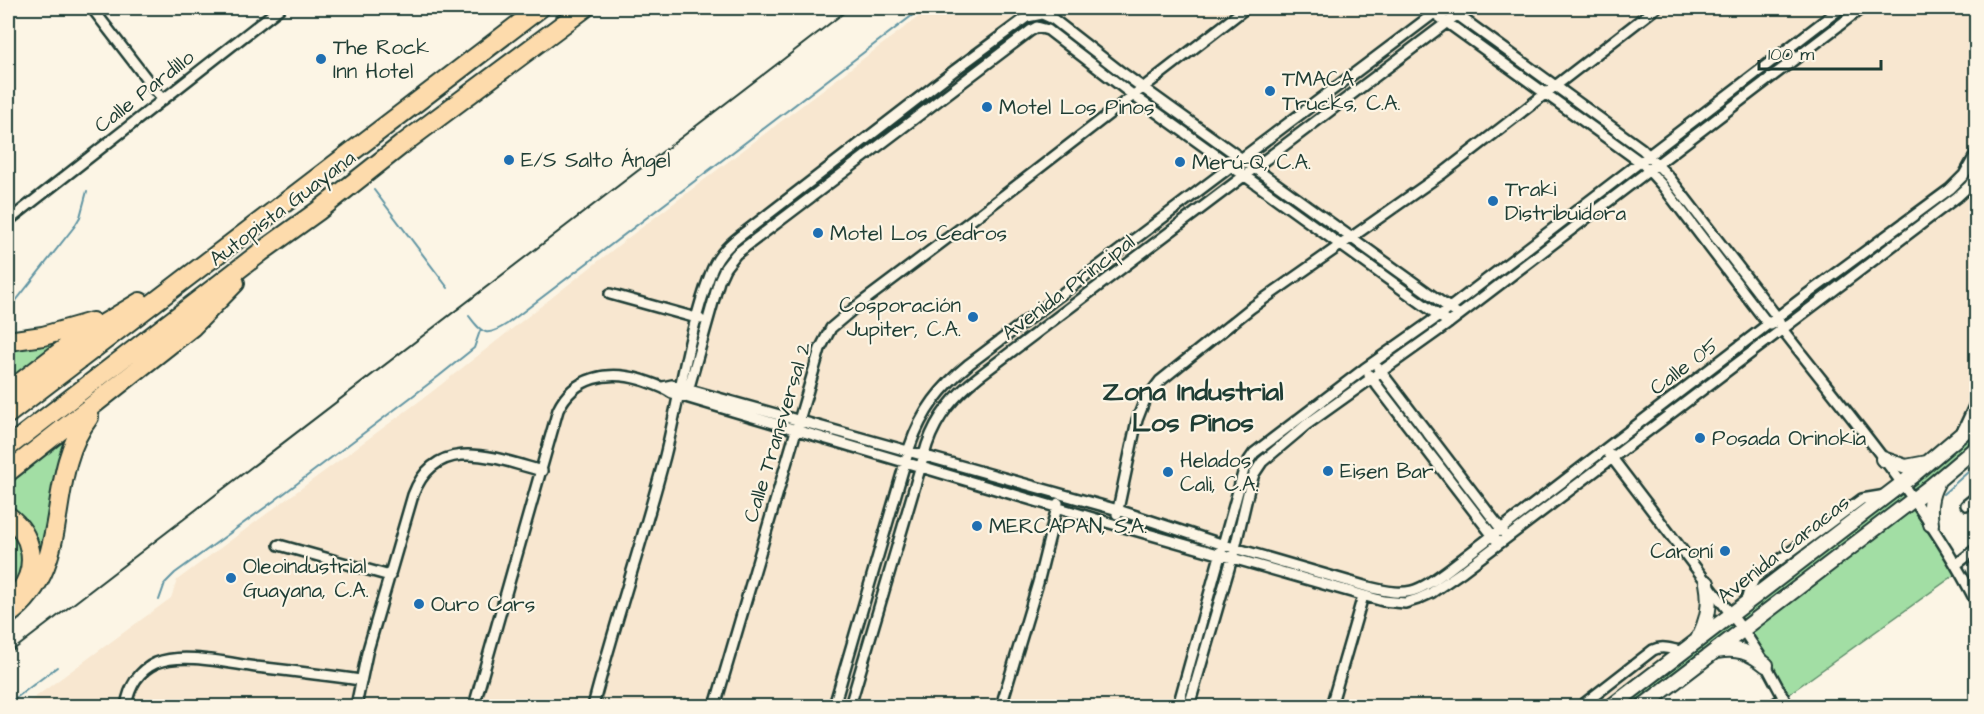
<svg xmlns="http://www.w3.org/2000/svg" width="1984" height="714" viewBox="0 0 1984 714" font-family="'Architects Daughter',sans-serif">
  <rect width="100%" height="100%" fill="#fcf5e5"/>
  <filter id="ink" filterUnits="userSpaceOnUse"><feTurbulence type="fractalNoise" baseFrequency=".0167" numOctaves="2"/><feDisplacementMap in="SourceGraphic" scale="12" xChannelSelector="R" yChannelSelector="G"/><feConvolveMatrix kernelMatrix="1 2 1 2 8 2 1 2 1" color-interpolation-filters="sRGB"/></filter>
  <g filter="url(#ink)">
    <path fill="#f8e7d0" d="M930,8H1976V422L1612,706H23L171,598L177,580L429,394L624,241Z"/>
    <path fill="#a2dea4" stroke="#608e6c" stroke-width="1.5" d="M89,328L8,387V345Z
      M81,420L49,537L31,579L8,511V476Z
      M1976,422V448L1914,499L1960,571L1783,698L1742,631L1643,706H1612Z
      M8,521L27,550L16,591L8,599Z"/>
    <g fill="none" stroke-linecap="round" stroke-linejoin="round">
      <path stroke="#6095a3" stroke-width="2" d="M374,190L448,288
        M8,311L74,227L80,217L87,191
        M469,316C483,335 487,337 507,324L922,8
        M1943,494L1976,465
        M159,600L165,583L175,573L274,501L439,376L474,348L480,331
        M8,704L57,667"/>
      <defs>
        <path id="street" d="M92,8L162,99
          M1427,8L1643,164L1662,185L1768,324L1771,325
          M1448,8L1642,149L1669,177L1777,317L1782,329C1850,417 1925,502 1976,602
          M8,221L280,8
          M610,294L700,319
          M1378,368L1504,533
          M1369,375L1496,540
          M663,387L672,385L679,387L1118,510L1224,545L1368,587C1410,597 1415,594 1449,569L1806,295L1950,189L1964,175L1976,154
          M687,394L719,281L725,268L736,254L1030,31L1037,27L1048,30L1134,96L1449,323
          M1963,430L1976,402
          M1609,454L1743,630L1766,665L1788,706
          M1966,505L1976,497
          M1117,514L1137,420L1144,402L1160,381L1251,308L1443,173L1656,8
          M279,545L390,576
          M1957,564L1976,549
          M1745,605L1750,587L1755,578L1862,499L1886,495
          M126,706C129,688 138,671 156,663C183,652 227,663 256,667C291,671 325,675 360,680
          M356,706L367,653L413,495C436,433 495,458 542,471
          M474,706L558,410C574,376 609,370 642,380C653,384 662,386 672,393L1113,524L1383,601L1405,603L1418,599L1431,593L1463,571L1957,197L1969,186L1976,176
          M593,706C615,622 643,540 665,456C680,396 688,333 710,275C716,258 726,247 740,236L955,70L1027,17L1042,14L1053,19L1121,72L1459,315
          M715,706L820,349L831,328L857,306L981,213L1246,8
          M834,706L910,446C922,411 941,387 969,364L1441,8
          M850,706L927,445C937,416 954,396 978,377L1466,8
          M1001,706L1038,583L1058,503
          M1178,706L1245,466L1254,453L1364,369L1439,316L1841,8
          M1189,706L1235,548L1249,489L1254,474L1262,462L1306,425L1449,323L1862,8
          M1331,706L1363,596
          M1581,706L1653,650C1663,645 1674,650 1684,652
          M1772,706L1783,698"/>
        <path id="secondary" d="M1883,459L1906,467L1927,463
          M1931,524C1929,509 1929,497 1937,483
          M1698,639C1708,620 1711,604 1707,583
          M1717,651C1737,647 1750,652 1766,665
          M1612,706L1912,476L1976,422
          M1643,706L1931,486L1976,448"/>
        <path id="highway" d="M8,341L43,336L92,322
          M8,392L72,343L140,302
          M8,414L540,8
          M8,447L261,252L318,211L404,143L585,8
          M8,472L192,327L235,283
          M8,516C32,534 39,566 20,591
          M8,615C76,566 42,479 89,417"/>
      </defs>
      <use href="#street" stroke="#1f3d34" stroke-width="14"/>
      <use href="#secondary" stroke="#1f3d34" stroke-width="18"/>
      <use href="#highway" stroke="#1f3d34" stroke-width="22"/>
      <use href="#street" stroke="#fcf5e5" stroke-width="9"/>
      <use href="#secondary" stroke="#fcf5e5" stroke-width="14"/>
      <use href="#highway" stroke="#fddbac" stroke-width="18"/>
      <path stroke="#1f3d34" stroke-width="2" d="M8,654L850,8"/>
    </g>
  </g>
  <g fill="#1f6fb2" stroke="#fcf5e5" stroke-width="2">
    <circle cx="321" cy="59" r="6"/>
    <circle cx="1270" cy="91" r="6"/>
    <circle cx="987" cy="107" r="6"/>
    <circle cx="509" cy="160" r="6"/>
    <circle cx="1180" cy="162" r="6"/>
    <circle cx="1493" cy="201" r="6"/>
    <circle cx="818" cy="233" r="6"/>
    <circle cx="973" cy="317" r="6"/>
    <circle cx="1700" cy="438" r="6"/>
    <circle cx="1328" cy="471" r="6"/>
    <circle cx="1168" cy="472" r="6"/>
    <circle cx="977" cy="526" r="6"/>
    <circle cx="1725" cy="551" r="6"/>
    <circle cx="231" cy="578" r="6"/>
    <circle cx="419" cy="604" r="6"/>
  </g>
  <g text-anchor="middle" stroke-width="4.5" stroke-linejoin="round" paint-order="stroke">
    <g font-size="21" fill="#1f3d34" stroke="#fcf5e5" text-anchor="start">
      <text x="333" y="54">The Rock<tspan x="333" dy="24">Inn Hotel</tspan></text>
      <text x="1282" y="86">TMACA<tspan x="1282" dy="24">Trucks, C.A.</tspan></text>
      <text x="999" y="114">Motel Los Pinos</text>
      <text x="521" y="167">E/S Salto Ángel</text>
      <text x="1192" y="169">Merú-Q, C.A.</text>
      <text x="1505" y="196">Traki<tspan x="1505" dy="24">Distribuidora</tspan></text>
      <text x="830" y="240">Motel Los Cedros</text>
      <text x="961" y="312" text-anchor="end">Cosporación<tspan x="961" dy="24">Jupiter, C.A.</tspan></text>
      <text x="1712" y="445">Posada Orinokia</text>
      <text x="1180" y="467">Helados<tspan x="1180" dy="24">Cali, C.A.</tspan></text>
      <text x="1340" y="478">Eisen Bar</text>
      <text x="989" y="533">MERCAPAN, S.A.</text>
      <text x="1713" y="558" text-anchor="end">Caroní</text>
      <text x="243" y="573">Oleoindustrial<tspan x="243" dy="24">Guayana, C.A.</tspan></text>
      <text x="431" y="611">Ouro Cars</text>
    </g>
    <g font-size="21" fill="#1f3d34" stroke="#fcf5e5">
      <text transform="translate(144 91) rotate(-38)" y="7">Calle Pardillo</text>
      <text transform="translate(282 208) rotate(-37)" y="7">Autopista Guayana</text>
      <text transform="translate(1068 287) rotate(-37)" y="7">Avenida Principal</text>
      <text transform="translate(1684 366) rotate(-37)" y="7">Calle 05</text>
      <text transform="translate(777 432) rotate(-73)" y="7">Calle Transversal 2</text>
      <text transform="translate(1783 549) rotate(-38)" y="7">Avenida Caracas</text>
    </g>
    <g font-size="27" font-weight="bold" fill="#1f3d34" stroke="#fcf5e5">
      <text x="1193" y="400">Zona Industrial<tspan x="1193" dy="31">Los Pinos</tspan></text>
    </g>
  </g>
  <rect width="1984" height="714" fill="none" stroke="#fcf5e5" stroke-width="30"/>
  <rect x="15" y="15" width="1954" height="684" fill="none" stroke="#1f3d34" stroke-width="2" filter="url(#ink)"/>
  <path d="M1759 60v9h122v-9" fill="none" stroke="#1f3d34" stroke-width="3"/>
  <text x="1768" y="60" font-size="18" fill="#1f3d34" stroke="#fcf5e5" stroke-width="4.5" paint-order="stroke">100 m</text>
</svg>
